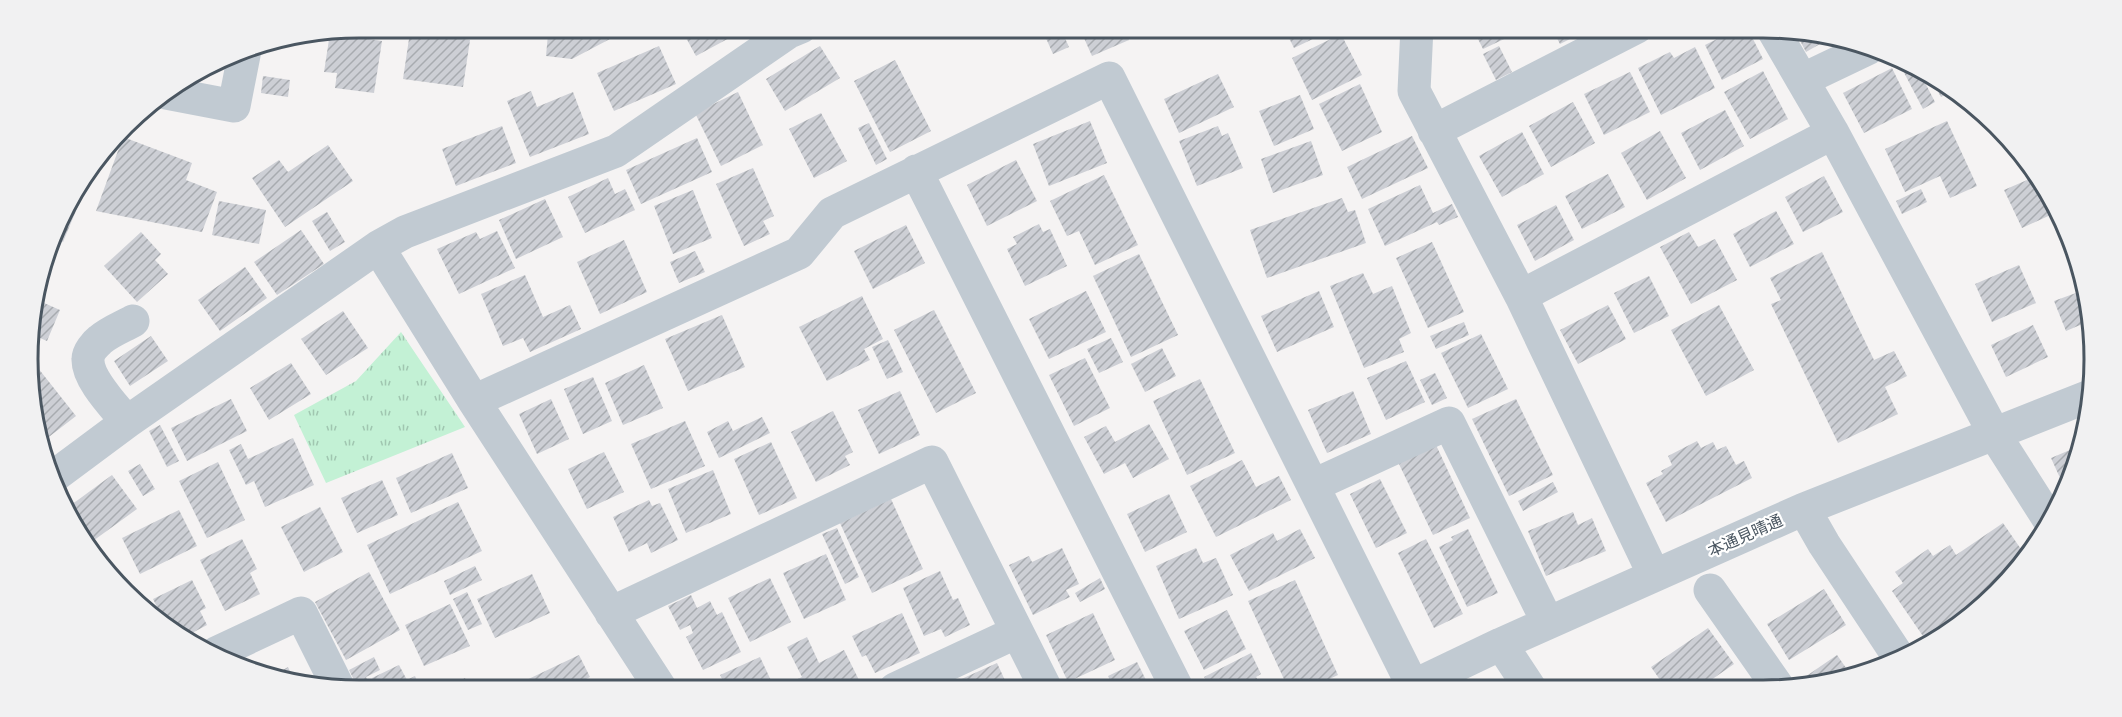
<svg xmlns="http://www.w3.org/2000/svg" width="2122" height="717" viewBox="0 0 2122 717" font-family="Manrope,'Noto Sans JP',sans-serif">
  <defs>
    <pattern id="park-tufts" width="24" height="20" patternUnits="userSpaceOnUse" patternTransform="scale(1.5)"><rect width="24" height="20" fill="#c3f1d5"/><path d="M3 7l-1-3M5 7V3M7 7l1-3M15 17l-1-3M17 17v-4M19 17l1-3" fill="none" stroke="#a0c6b0"/></pattern>
    <pattern id="building-hatch" width="6" height="6" patternUnits="userSpaceOnUse" patternTransform="scale(1.5)"><rect width="6" height="6" fill="#cdcfd5"/><path d="M-1 1l2-2M0 6l6-6M5 7l2-2" fill="none" stroke="#a8abb0"/></pattern>
  </defs>
  <rect width="100%" height="100%" fill="#f5f3f3"/>
  <path fill="url(#park-tufts)" d="M401,332L465,427L326,483L294,415L356,381Z"/>
  <path fill="url(#building-hatch)" d="M359,27H400L399,35L353,28Z
    M561,27H625L627,30L572,59L546,56L548,34L560,35Z
    M680,27H728L733,36L696,56Z
    M1041,27H1060L1069,47L1053,54Z
    M1079,27H1124L1129,40L1092,56Z
    M1135,27H1164L1140,38Z
    M1286,27H1338L1294,48L1284,28Z
    M1472,27H1530L1483,49Z
    M1551,27H1579L1582,33L1560,44Z
    M1741,27H1747L1763,59L1722,80L1705,45Z
    M1795,31L1834,36L1806,52Z
    M410,32L470,40L463,87L403,79Z
    M330,33L382,41L374,93L335,88L337,73L324,72Z
    M1341,34L1362,75L1312,100L1292,58Z
    M659,46L676,84L614,111L597,73Z
    M820,46L840,78L785,111L766,79Z
    M1499,46L1512,72L1496,80L1483,54Z
    M1695,47L1715,88L1661,115L1638,68L1670,52L1674,58Z
    M895,60L931,131L890,152L854,81Z
    M1899,63L1920,73L1935,102L1923,109Z
    M1892,68L1912,109L1864,133L1843,93Z
    M1763,71L1788,119L1750,139L1724,92Z
    M1630,72L1650,112L1604,135L1584,94Z
    M1218,74L1234,107L1179,133L1164,99Z
    M263,76L290,80L288,97L261,93Z
    M1931,79L1954,90L1941,97Z
    M1360,84L1382,132L1342,151L1319,104Z
    M531,91L537,107L573,92L589,134L530,157L507,101Z
    M738,92L763,145L721,166L695,113Z
    M1300,95L1314,129L1274,146L1259,111Z
    M1573,102L1595,143L1551,167L1529,126Z
    M1725,110L1744,146L1700,170L1681,133Z
    M821,113L847,161L814,178L789,129Z
    M1090,121L1107,163L1049,186L1033,144Z
    M1947,121L1977,186L1950,198L1940,176L1905,192L1885,149Z
    M869,123L887,159L876,165L858,128Z
    M502,126L516,163L456,186L442,149Z
    M1218,126L1222,136L1228,133L1243,168L1197,186L1179,141Z
    M1660,131L1686,178L1647,200L1621,153Z
    M1522,132L1544,174L1502,197L1479,156Z
    M1412,136L1428,168L1362,199L1347,167Z
    M123,137L192,163L186,180L217,192L202,232L96,211Z
    M697,138L712,172L641,204L626,170Z
    M1311,141L1323,175L1273,193L1261,159Z
    M328,145L353,181L285,227L252,178L279,160L288,172Z
    M1016,160L1037,201L987,226L967,185Z
    M753,168L774,216L763,221L770,234L744,246L716,184Z
    M1608,174L1625,207L1582,229L1565,196Z
    M1104,175L1138,245L1095,265L1079,231L1067,236L1050,201Z
    M1824,176L1843,212L1803,232L1785,197Z
    M2036,176L2050,192L2057,212L2022,228L2004,190Z
    M608,178L615,194L625,189L635,210L585,233L568,197Z
    M85,181L88,182L63,242L53,238L61,212Z
    M1420,185L1433,213L1452,204L1458,217L1439,225L1437,222L1385,246L1368,209Z
    M1921,189L1927,202L1902,214L1896,201Z
    M693,190L712,238L673,254L654,206Z
    M1342,198L1348,212L1355,210L1366,243L1267,278L1250,230Z
    M545,199L563,237L516,259L499,220Z
    M219,201L266,210L259,244L212,235Z
    M1556,205L1574,240L1535,261L1517,225Z
    M1776,211L1794,244L1750,267L1733,234Z
    M327,212L345,242L330,251L312,221Z
    M1039,224L1043,232L1050,229L1067,266L1025,286L1007,249L1017,244L1013,237Z
    M906,225L925,263L873,289L854,251Z
    M301,230L324,264L277,295L254,262Z
    M497,231L515,268L459,294L437,249L476,232L480,239Z
    M141,232L161,254L155,260L168,274L137,302L104,266Z
    M1689,232L1698,247L1715,239L1737,280L1691,304L1660,247Z
    M624,240L647,292L600,314L577,262Z
    M1432,242L1464,312L1428,328L1396,258Z
    M695,251L705,272L679,283L670,262Z
    M1822,252L1874,360L1894,351L1907,376L1885,387L1898,414L1838,443L1771,304L1781,300L1770,278Z
    M1139,254L1178,335L1131,357L1093,276Z
    M2019,265L2036,303L1992,322L1975,284Z
    M245,267L267,298L220,331L198,300Z
    M1363,273L1373,294L1392,286L1411,333L1399,339L1404,352L1364,368L1330,286Z
    M525,275L543,317L570,305L581,329L530,352L523,338L503,346L481,294Z
    M1649,276L1669,316L1634,333L1614,293Z
    M2084,290L2092,315V320L2066,331L2054,301Z
    M1086,291L1106,332L1049,359L1029,319Z
    M1319,291L1334,327L1277,352L1261,316Z
    M862,296L883,339L864,349L870,360L827,381L799,327Z
    M35,299L60,310L47,341L40,338L35,349L32,348L30,316Z
    M1608,305L1626,339L1578,364L1560,330Z
    M1719,305L1754,370L1706,396L1671,330Z
    M934,310L976,393L936,413L894,330Z
    M343,311L368,348L326,375L301,339Z
    M722,315L745,367L688,391L665,339Z
    M1464,322L1469,335L1436,349L1430,336Z
    M2033,325L2048,357L2006,377L1991,345Z
    M1481,334L1508,389L1468,408L1441,353Z
    M151,336L168,361L130,386L114,361Z
    M1111,338L1123,362L1099,373L1087,349Z
    M888,340L903,372L887,379L872,347Z
    M1162,348L1176,376L1145,392L1131,364Z
    M1085,358L1110,408L1074,426L1049,375Z
    M1406,361L1425,402L1386,420L1367,378Z
    M291,363L311,394L269,420L250,388Z
    M644,365L663,408L623,425L605,383Z
    M38,368L76,416L41,443L38,439L33,372Z
    M1435,373L1447,398L1432,405L1420,380Z
    M593,377L612,421L583,434L564,389Z
    M1200,379L1235,453L1187,475L1153,401Z
    M900,391L920,435L879,454L858,410Z
    M1353,391L1371,434L1327,453L1308,410Z
    M231,399L247,431L187,461L171,428Z
    M551,399L569,439L537,454L519,414Z
    M1516,399L1553,475L1509,496L1472,419Z
    M833,411L853,452L845,456L850,465L816,482L791,432Z
    M762,417L770,433L719,458L707,432L728,421L733,431Z
    M685,421L705,466L651,489L631,444Z
    M1149,424L1169,459L1133,478L1125,463L1104,474L1084,437L1106,426L1115,442Z
    M160,425L179,461L167,467L149,431Z
    M293,438L314,485L265,507L254,481L246,485L229,450L241,444L248,459Z
    M1697,441L1701,448L1713,442L1717,450L1726,446L1736,465L1744,461L1752,478L1666,522L1646,483L1663,474L1661,471L1672,465L1668,456Z
    M771,442L797,498L759,515L734,459Z
    M2084,444L2074,467L2065,489L2051,458Z
    M1436,445L1470,518L1433,535L1398,462Z
    M604,452L624,492L587,509L568,469Z
    M452,453L468,488L411,513L396,478Z
    M1242,460L1256,487L1279,476L1291,500L1216,537L1190,486Z
    M218,462L245,520L207,538L179,481Z
    M140,464L155,489L143,496L128,471Z
    M713,470L731,514L686,533L668,489Z
    M112,475L137,509L86,546L67,508Z
    M1380,479L1407,533L1376,548L1350,494Z
    M382,480L398,515L357,533L341,498Z
    M1553,482L1558,492L1523,511L1518,501Z
    M1169,494L1187,532L1145,552L1127,514Z
    M891,499L923,569L872,593L840,523Z
    M649,500L652,506L660,503L678,540L651,553L647,543L629,552L613,517Z
    M458,502L482,551L390,594L367,545Z
    M320,507L343,552L304,572L281,527Z
    M179,510L197,546L140,574L122,538Z
    M1573,512L1578,525L1592,518L1606,551L1546,576L1528,531Z
    M2003,523L2025,555L1982,608L1927,642L1892,591L1903,583L1895,572L1928,549L1933,556L1950,545L1956,555Z
    M837,528L859,577L845,584L822,534Z
    M1300,529L1315,558L1249,591L1230,555L1273,533L1277,541Z
    M1468,529L1498,593L1467,607L1439,547L1453,540L1451,537Z
    M242,539L257,569L250,573L260,594L225,611L200,560Z
    M1426,539L1463,614L1434,628L1398,553Z
    M1062,548L1079,584L1066,590L1070,597L1033,615L1009,565L1029,556L1032,562Z
    M1196,548L1203,563L1216,558L1233,595L1179,619L1156,566Z
    M826,554L846,600L804,619L783,573Z
    M475,566L482,580L450,595L444,581Z
    M940,571L953,600L958,598L970,625L945,637L941,629L924,636L903,588Z
    M369,572L400,630L346,660L315,602Z
    M532,574L550,613L495,638L477,599Z
    M770,578L791,622L750,642L728,598Z
    M1100,578L1105,589L1080,602L1075,593Z
    M192,580L206,608L200,611L207,625L192,633L195,640L191,642L174,634L167,627L153,599Z
    M1295,580L1338,675L1310,688H1288L1248,601Z
    M1824,589L1846,625L1789,660L1767,624Z
    M467,592L482,624L468,630L453,599Z
    M691,595L697,608L710,601L717,615L722,612L741,652L703,670L686,637L693,633L690,625L680,630L668,606Z
    M450,604L470,646L424,666L405,625Z
    M1227,610L1246,649L1204,670L1184,631Z
    M902,613L920,653L875,673L866,655L862,657L852,636Z
    M1093,613L1115,660L1068,682L1046,635Z
    M1708,628L1734,664L1701,687H1665L1651,667Z
    M807,637L819,663L844,650L859,680L841,689H792L789,683L802,677L787,647Z
    M1251,653L1261,674L1256,677L1262,688H1210L1204,677Z
    M579,655L590,677L576,684L579,690H521L518,684Z
    M1837,655L1851,675L1807,687L1802,679Z
    M374,657L380,670L366,677L371,688L359,690L349,670Z
    M760,657L775,689H727L720,675Z
    M1137,662L1147,682L1134,689H1127L1124,682L1113,687L1108,676Z
    M997,663L1009,689H960L957,681Z
    M399,665L407,680L415,676L421,690H378L372,678Z
    M268,666L273,676L288,667L295,682L273,679L257,671Z
    M465,678L471,690H442Z"/>
  <g fill="none" stroke-linecap="round" stroke-linejoin="round">
    <path stroke="#c1cad2" stroke-width="33" d="M1417,27L1414,91L1521,296L1654,575
      M1772,28L1833,133L1995,435L2051,523
      M1802,80L1869,48
      M166,93L234,106L245,50
      M1434,131L1637,27
      M916,171L1177,688
      M378,247L474,401L661,689
      M1521,296L1833,133
      M474,401L799,253L832,213L1109,78L1414,688
      M127,422C115,407 87,379 88,359C88,352 95,344 100,340C109,332 122,327 133,321
      M53,477L127,422L378,247L405,232L616,151L789,32L801,27
      M1314,485L1449,423L1548,623
      M1804,509L1824,544L1900,659
      M1710,590L1778,687
      M611,613L932,462L1046,689
      M1501,644L1530,688
      M216,653L301,613L338,687
      M1409,688L1501,644L1804,509L2087,397
      M895,689L1017,632"/>
  </g>
  <g text-anchor="middle" stroke-width="4.5" stroke-linejoin="round" paint-order="stroke">
    <g font-size="16" fill="#4a5661" stroke="#fff">
      <text transform="translate(1745 535) rotate(-24)" y="6">本通見晴通</text>
    </g>
  </g>
  <path d="M0 0H2122V717H0ZM359 38H1763A321 321 0 0 1 2084 359V359A321 321 0 0 1 1763 680H359A321 321 0 0 1 38 359V359A321 321 0 0 1 359 38Z" fill="#f1f1f2" fill-rule="evenodd"/>
  <path fill="none" stroke="#4a5661" stroke-width="3" d="M359 38H1763A321 321 0 0 1 2084 359V359A321 321 0 0 1 1763 680H359A321 321 0 0 1 38 359V359A321 321 0 0 1 359 38Z"/>
</svg>
